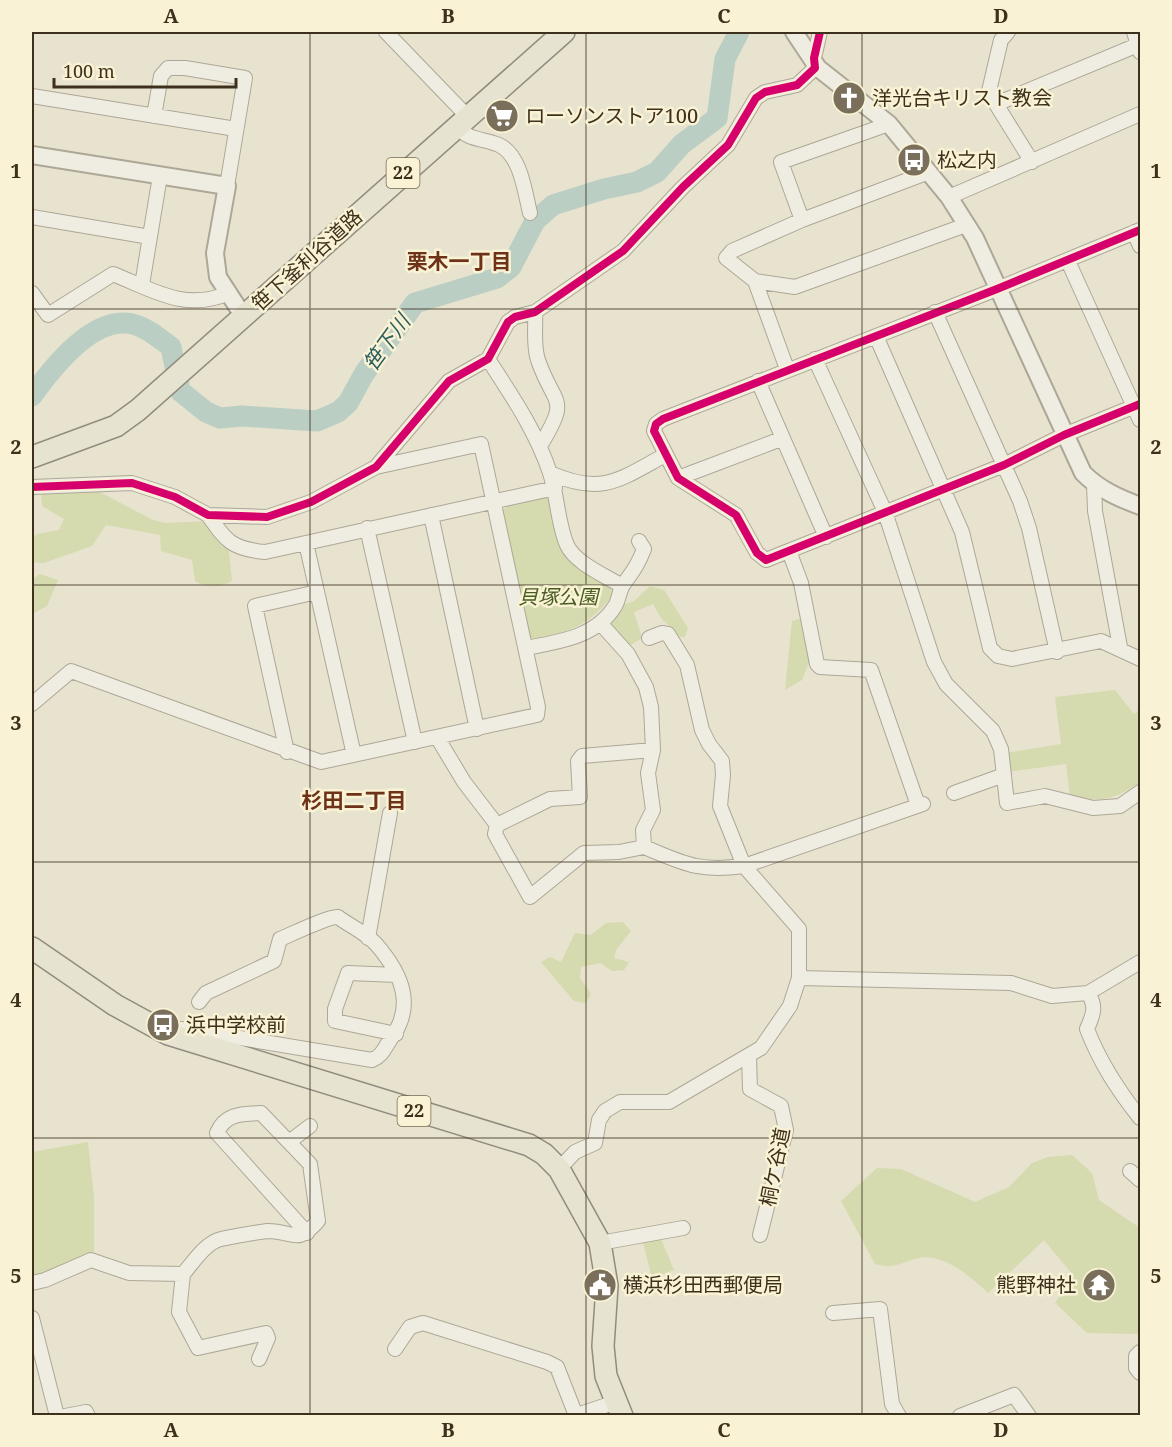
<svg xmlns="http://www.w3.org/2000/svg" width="1172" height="1447" viewBox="0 0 1172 1447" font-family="'Noto Serif','Noto Sans JP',serif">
  <rect width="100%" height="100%" fill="#e8e3ce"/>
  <path fill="#d5daaf" d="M90,487L153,520L165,523L208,521L229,551L232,581C219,587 208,589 195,581L192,560L161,551L160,535L106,525L92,546L44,563L32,562V538L37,534L59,530L64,519L42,506L41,492Z
    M546,496L552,502L562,550L584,572L611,588L612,596C589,626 569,632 533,639L530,637L503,510L508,505Z
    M40,574L58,580L47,606L32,614V579Z
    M650,586L664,590L688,628L685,637H680L661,618L653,604L634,612L642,638L630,645L620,637L611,623L620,606L634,601Z
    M805,617L814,659L808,665L802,680L785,690L792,621Z
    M1115,690L1134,714L1140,709V782C1115,800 1100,802 1070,797L1066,764L1007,772L1006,753L1061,744L1055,697Z
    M623,922L631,931L616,950L614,958L629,962L624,970L612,971L600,963L581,967L580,978L591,994L586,1003L574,1001L541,962L550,957L561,962L575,933L591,935L606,923Z
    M88,1142L94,1197V1256L32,1276V1152Z
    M1072,1155L1092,1173L1099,1200L1140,1228V1334L1087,1333L1055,1303L1073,1275L1044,1240L988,1293C971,1277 941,1250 915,1259C900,1264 891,1269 875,1264L841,1201L877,1168L901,1169L975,1202L1009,1187L1032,1163L1048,1157Z
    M661,1239L674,1270L652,1278L643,1242Z"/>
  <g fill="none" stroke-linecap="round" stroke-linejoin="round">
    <path stroke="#bacec4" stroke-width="21" d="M32,396C52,368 95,312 136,325C149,329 160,339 171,347L180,391L206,412L220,418L242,416L317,421L338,412L348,403L364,374L415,303L497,278L511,267L535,221L553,205L604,189L637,182L657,172L682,144L717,118L725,59L739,32"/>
    <defs>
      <path id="minor" d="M386,32L468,117
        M1134,32L1140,52
        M32,96L236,129
        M996,104L989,91L1001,40L1008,32
        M154,116L161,76L168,68H185L245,78L227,186
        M457,126C468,141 483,138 499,145C521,155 525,193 530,213
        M1032,162L996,104L1140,44
        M929,172L802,220L732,251L726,258L755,281L795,287L966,225
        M949,197L1140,114
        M32,217L150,237
        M802,220L781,162L889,124
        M1140,230L997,289L663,419L656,424L654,431L678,478L736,515L757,553L766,560L1004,465L1064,435L1140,404
        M1134,232L1140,246
        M1068,261L1140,420
        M755,281L787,369
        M142,285L160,176
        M32,293L48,315L113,274C153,290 185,312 229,293
        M535,312C536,327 533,346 538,360C554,407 571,396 540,446
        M935,312L1020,501L1029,528L1057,652
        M876,336L962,532L990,648L998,656L1012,659L1101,641L1140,659
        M488,359C512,396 536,431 550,473C557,494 558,525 567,545C575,563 606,576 622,586
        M815,359L885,512L934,662L946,684L993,731L1001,749L1007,803L1045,796L1093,808L1120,806L1140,792
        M758,381L826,537
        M550,473C602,496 619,480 665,455
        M678,478L781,439
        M1094,484L1095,511L1120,647
        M32,487L132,483L175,497L208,515L267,517L311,502L376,467L449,381L488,359L508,322L515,317L535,312L623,251L683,187L728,145L756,98L765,92L797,85L815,68L814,58L820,32
        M208,515C226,541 232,549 265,552L555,488
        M431,515L477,729
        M367,528L415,742
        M306,543L354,755
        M789,551L801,583L817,664L820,667L871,670L918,805
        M526,648C559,642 596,637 615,606C619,600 619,591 623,585C633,571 638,565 644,549L639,541
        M32,704L71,671L321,762L537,715L538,707L481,444L376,467
        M437,737L464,782L497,825L495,834L530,897L584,853L619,852L644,847L643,830L653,810L648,773L653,750L651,707L646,687L628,654L601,624
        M287,752L255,606L317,592
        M954,793L1004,775
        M497,825L550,799L580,797L578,761L582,756L653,750
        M644,847C685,864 698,872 744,866L923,804
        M368,938L390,813
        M799,978L1011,983L1052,996L1088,993L1140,962
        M1088,993C1097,1007 1093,1015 1087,1029C1100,1063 1118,1090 1140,1118
        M173,1032L180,1029L192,1030L372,1060C382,1056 384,1049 390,1040C416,1006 402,974 376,944C366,933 350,926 338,917C329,916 292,934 280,939L274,961L206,993L199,1002
        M396,1034L335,1021V1009L348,973L397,975
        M749,1057L750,1089L781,1106L786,1130L760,1235
        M289,1142L310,1126
        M559,1169L575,1152L595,1143L599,1120L605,1111L620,1102H669L761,1048L790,1006L799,978V929L744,866L720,806L723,775L722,761L709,744L702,730L687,665L668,634L662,633L649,638
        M1130,1171L1140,1180
        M600,1243L683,1228
        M183,1274L179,1312L198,1348L266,1333L268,1338L259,1359
        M32,1283L45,1280L91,1260L129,1273L183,1274C192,1264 206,1242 221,1239C230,1237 258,1232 268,1231C294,1231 296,1246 318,1221L310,1164L261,1113C243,1114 225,1113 217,1133L307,1233
        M833,1313L880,1309L892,1404L899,1416
        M32,1318L57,1416
        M395,1349L410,1327L423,1323L547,1362L557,1367L575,1413
        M1140,1352L1136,1356V1368L1140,1373
        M65,1416L86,1412L88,1416
        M574,1416L616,1402
        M960,1416L1014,1395L1029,1416"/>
      <path id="tertiary" d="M794,32L818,68L889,124L949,197L975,238L1083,473C1100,490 1119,498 1140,506
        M32,155L227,186L215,253L218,277L244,317"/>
      <path id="primary" d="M32,457L116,426L138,410L564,32
        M32,948L115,1005L168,1034L529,1145L544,1154L559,1169L600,1243L607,1286L603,1346L606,1376L622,1416"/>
    </defs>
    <use href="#minor" stroke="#ada797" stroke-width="16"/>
    <use href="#tertiary" stroke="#ada797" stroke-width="20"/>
    <use href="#primary" stroke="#928c7e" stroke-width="24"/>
    <use href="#minor" stroke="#efece1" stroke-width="14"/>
    <use href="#tertiary" stroke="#efece1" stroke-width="16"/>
    <use href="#primary" stroke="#e7e3d1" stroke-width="21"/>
    <defs>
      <path id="cycleway" d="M1140,230L997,289L663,419L656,424L654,431L678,478L736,515L757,553L766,560L1004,465L1064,435L1140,404
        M32,487L132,483L175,497L208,515L267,517L311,502L376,467L449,381L488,359L508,322L515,317L535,312L623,251L683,187L728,145L756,98L765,92L797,85L815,68L814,58L820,32"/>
    </defs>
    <use href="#cycleway" stroke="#f9f2d4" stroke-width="11"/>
    <use href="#cycleway" stroke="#d6006c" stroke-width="8"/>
  </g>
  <path fill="none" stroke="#3d301d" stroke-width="1.5" stroke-opacity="0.55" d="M310,32V1416M586,32V1416M862,32V1416M32,309H1140M32,585H1140M32,862H1140M32,1138H1140"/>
  <defs>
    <symbol id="church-disc" viewBox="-11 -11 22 22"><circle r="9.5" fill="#796f5b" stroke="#f9f2d4"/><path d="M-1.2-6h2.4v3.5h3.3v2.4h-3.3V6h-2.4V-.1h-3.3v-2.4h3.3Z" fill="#fff"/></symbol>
    <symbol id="supermarket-disc" viewBox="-11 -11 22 22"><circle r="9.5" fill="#796f5b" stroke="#f9f2d4"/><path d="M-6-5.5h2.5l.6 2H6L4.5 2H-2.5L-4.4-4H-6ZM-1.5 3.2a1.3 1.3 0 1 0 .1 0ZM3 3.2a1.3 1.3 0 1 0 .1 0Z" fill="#fff"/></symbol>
    <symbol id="bus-disc" viewBox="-11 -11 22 22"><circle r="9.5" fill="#796f5b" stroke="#f9f2d4"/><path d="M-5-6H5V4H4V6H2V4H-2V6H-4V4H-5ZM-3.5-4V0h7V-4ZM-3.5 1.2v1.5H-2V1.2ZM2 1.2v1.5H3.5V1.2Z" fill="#fff"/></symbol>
    <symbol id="civic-disc" viewBox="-11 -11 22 22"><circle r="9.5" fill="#796f5b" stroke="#f9f2d4"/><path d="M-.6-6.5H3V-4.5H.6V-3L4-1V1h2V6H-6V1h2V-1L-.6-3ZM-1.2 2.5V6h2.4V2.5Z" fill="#fff"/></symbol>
    <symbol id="temple-disc" viewBox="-11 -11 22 22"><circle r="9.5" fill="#796f5b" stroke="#f9f2d4"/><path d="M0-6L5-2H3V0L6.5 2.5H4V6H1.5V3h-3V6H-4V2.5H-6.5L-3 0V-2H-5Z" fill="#fff"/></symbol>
  </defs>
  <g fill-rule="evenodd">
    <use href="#church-disc" x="830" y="79" width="38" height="38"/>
    <use href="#supermarket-disc" x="483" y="97" width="38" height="38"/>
    <use href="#bus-disc" x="895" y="141" width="38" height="38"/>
    <use href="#bus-disc" x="144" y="1006" width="38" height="38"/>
    <use href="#civic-disc" x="581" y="1266" width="38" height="38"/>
    <use href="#temple-disc" x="1080" y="1266" width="38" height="38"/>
  </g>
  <g text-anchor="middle" stroke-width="5" stroke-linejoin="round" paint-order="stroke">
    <g fill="#f9f2d4" stroke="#756a54" stroke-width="1.5">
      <rect x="386.5" y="158" width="33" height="30" rx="4.5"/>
      <rect x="397.5" y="1096" width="33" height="30" rx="4.5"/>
    </g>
    <g font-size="18" font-weight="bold" fill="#3d301d">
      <text x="403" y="179">22</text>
      <text x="414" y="1117">22</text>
    </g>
    <g font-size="20" fill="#3d301d" stroke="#f9f2d4" text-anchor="start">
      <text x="872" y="105">洋光台キリスト教会</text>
      <text x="525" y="123">ローソンストア100</text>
      <text x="937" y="167">松之内</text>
      <text x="186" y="1032">浜中学校前</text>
      <text x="623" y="1292">横浜杉田西郵便局</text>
      <text x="1076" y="1292" text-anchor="end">熊野神社</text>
    </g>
    <g font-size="20" fill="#3d301d" stroke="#f9f2d4">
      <text transform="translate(307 260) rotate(-42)" y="7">笹下釜利谷道路</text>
      <text transform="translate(775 1167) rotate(-79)" y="7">桐ケ谷道</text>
    </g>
    <g font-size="20" font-style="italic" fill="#485c22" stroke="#f9f2d4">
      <text x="558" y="604">貝塚公園</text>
    </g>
    <g font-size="21" font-weight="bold" fill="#6e3218" stroke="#f9f2d4">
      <text x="459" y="269">栗木一丁目</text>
      <text x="354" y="808">杉田二丁目</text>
    </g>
    <g font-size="21" font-style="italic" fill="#2b5d5e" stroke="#f9f2d4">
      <text transform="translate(387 343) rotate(-54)" y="7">笹下川</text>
    </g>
  </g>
  <rect width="1172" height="1447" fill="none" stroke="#f9f2d4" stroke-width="66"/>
  <path d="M54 78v9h182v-9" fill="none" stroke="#3d301d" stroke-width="3"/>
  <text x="63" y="78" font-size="18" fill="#3d301d" stroke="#f9f2d4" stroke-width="4.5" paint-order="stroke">100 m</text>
  <rect x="33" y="33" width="1106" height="1381" fill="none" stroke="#3d301d" stroke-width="2"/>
  <g font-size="20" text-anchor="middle" font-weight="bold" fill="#3d301d">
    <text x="171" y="23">A</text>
    <text x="448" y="23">B</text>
    <text x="724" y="23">C</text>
    <text x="1001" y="23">D</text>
    <text x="16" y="178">1</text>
    <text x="1156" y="178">1</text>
    <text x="16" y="454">2</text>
    <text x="1156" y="454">2</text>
    <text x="16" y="730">3</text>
    <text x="1156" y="730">3</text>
    <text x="16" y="1007">4</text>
    <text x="1156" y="1007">4</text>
    <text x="16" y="1283">5</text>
    <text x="1156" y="1283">5</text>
    <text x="171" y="1437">A</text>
    <text x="448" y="1437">B</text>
    <text x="724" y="1437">C</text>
    <text x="1001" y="1437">D</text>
  </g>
</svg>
